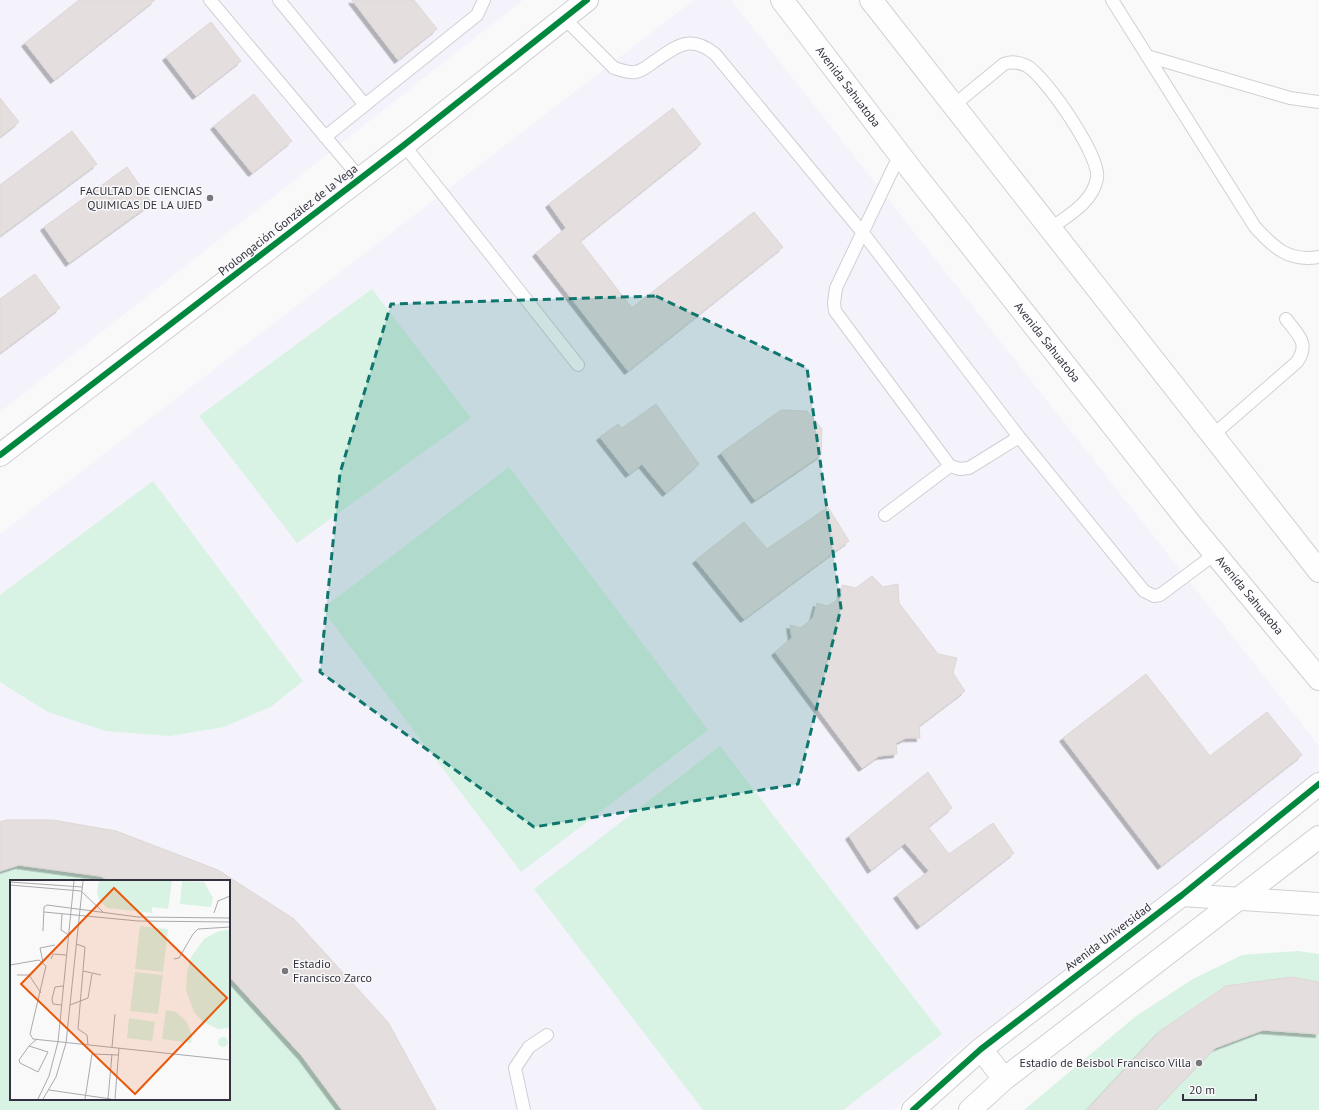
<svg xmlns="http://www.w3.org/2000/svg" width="1319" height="1110" viewBox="0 0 1319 1110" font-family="'PT Sans',sans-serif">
  <defs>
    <filter id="shadow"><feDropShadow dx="-3.5" dy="3.5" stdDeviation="0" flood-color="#0004"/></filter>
  </defs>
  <rect width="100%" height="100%" fill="#f9f9f9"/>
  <path fill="#f4f2fb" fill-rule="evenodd" d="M0,0H523L0,412Z
    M694,0H731L1319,746V775L952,1055L894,1110H0V534ZM11,881H229V1099H11Z"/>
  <path fill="#d8f3e4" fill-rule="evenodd" d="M372,289L471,418L297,543L199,416Z
    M509,467L708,730L521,872L322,609Z
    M153,481L303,681L272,706L224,727L170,736L106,731L48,712L0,682V595Z
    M720,746L942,1034L843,1110H703L534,889Z
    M6,820H53L116,831L218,870L294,919L436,1110H0V822ZM11,881H229V1099H11Z
    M1298,951L1319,954V1110H1024L1136,1016L1193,979L1242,955Z"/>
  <path fill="#e5dede" stroke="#dfd7d6" filter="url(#shadow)" d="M79,0H155L54,80L25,43Z
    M352,0H414L437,29L398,60Z
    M211,22L241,61L196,96L166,57Z
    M254,94L292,141L252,173L214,126Z
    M0,98L19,122L0,137Z
    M673,108L701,144L580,241L632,308L754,212L783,247L628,371L536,253L566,228L549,204Z
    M72,131L97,164L0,236V185Z
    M127,167L152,203L69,263L44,227Z
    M35,274L60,308L0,353V299Z
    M656,404L699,464L666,493L642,464L629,474L600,437L618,424L622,428Z
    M781,410L807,411L822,429L821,455L755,500L721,453Z
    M828,507L849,541L744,619L696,560L744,522L767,549Z
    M872,576L883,587L898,584L899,603L938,654L957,658L953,673L965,691L919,726L920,738H906L896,743L897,754L879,756L862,768L775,652L792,638L790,625L801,628L813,618L817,603L827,606L841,598L842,585L856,588Z
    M1146,674L1210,756L1267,712L1302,755L1161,866L1063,738Z
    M928,772L952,808L928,827L949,854L993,823L1014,853L920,926L897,895L929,871L905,843L871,870L849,836Z
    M6,820H53L116,831L218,870L294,919L388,1022L436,1110H342L302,1056L229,976V881H111L100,876L19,865L0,871V822Z
    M1291,977L1319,982V1034L1263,1030L1215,1048L1155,1110H1087L1160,1031L1226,986Z"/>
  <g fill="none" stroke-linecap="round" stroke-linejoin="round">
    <defs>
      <path id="lane" d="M210,0L360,178
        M279,0L365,105
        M1112,0L1255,227C1274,248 1289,262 1319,257
        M564,18L614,68C621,70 628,73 635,72C642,71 647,67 652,63C676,47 689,33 715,54L863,233L1019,437L1144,591L1154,596L1160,595L1215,554
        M1147,56L1290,98L1319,102
        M954,105L1004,64C1012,61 1019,62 1027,66C1046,77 1101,157 1097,178C1093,202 1069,215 1051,228
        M325,137L477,15L484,0
        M404,145L578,365
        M900,154L836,288L834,303L835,311L950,466L960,469L969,468L1019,437
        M1213,435L1297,362C1310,343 1298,335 1286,319
        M885,515L950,466
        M524,1110L515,1068L529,1047L547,1035"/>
      <path id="street" d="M0,455L404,145L587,0
        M1182,895L1319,904"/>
      <path id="secondary" d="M981,1049L1004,1079
        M913,1110L981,1049L1182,895L1319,784
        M970,1110L1004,1079L1319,837"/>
      <g id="primary">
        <path id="s1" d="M782,0L913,172L1192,526L1319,679"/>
        <path d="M871,0L1319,571"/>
      </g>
    </defs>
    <use href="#lane" stroke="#d0cfd5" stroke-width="14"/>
    <use href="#street" stroke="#d0cfd5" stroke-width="24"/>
    <use href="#secondary" stroke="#d0cfd5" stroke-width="24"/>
    <use href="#primary" stroke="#d0cfd5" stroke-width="24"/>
    <use href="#lane" stroke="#fefefe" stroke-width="12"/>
    <use href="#street" stroke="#fefefe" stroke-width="22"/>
    <use href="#secondary" stroke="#fefefe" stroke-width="22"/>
    <use href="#primary" stroke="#fefefe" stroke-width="22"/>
    <defs>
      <path id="cycleway" d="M0,455L404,145L587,0
        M913,1110L981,1049L1182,895L1319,784"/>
    </defs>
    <use href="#cycleway" stroke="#f9f9f9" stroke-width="8"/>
    <use href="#cycleway" stroke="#00873e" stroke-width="6"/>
  </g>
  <path fill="#0f766e" fill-opacity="0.2" stroke="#0f766e" stroke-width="3" stroke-dasharray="8 5" stroke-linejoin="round" d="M656,296L807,368L841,608L798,784L534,827L320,672L340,473L391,304Z"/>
  <g fill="#787780" stroke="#f9f9f9" stroke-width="1.5">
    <circle cx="210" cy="198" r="4"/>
    <circle cx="285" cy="971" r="4"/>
    <circle cx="1199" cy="1063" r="4"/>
  </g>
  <g text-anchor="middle" stroke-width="3" stroke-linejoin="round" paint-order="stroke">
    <g font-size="12" fill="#33313f" stroke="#f9f9f9">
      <text dy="4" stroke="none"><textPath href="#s1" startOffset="109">Avenida Sahuatoba</textPath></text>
      <text transform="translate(288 220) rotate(-38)" y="4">Prolongación González de la Vega</text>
      <text dy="4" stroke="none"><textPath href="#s1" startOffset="433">Avenida Sahuatoba</textPath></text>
      <text dy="4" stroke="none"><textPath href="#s1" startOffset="757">Avenida Sahuatoba</textPath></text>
      <text transform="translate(1108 937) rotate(-37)" y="4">Avenida Universidad</text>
    </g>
    <g font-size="12" fill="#33313f" stroke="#f9f9f9" text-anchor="end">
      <text x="202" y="195">FACULTAD DE CIENCIAS<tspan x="202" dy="14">QUIMICAS DE LA UJED</tspan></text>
      <text x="293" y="968" text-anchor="start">Estadio<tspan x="293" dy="14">Francisco Zarco</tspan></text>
      <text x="1191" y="1067">Estadio de Beisbol Francisco Villa</text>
    </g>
  </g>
  <g transform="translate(10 880)">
    <rect width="220" height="220" fill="#f9f9f9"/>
    <path d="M89,1H162L158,29L142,27V33L97,28L89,20L87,12ZM172,1L194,2L203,18L201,27L170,24ZM130,46L158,49L153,92L125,89ZM220,50V148L208,149L193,142L184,132L176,110L177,93L181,77L194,59L209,51ZM125,92L153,95L148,134L120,131ZM156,130L166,132L177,142L182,156L181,163L152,159ZM119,138L145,142L142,161L117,158ZM208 162a5 5 0 1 1 10 0a5 5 0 1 1-10 0Z" fill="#d8f3e4"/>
    <path fill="none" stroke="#aaa9af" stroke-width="1" d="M0,2L72,7M0,5L71,11L93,32M34,32L128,41L220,42M204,33L208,21L220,16M52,34L51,50L59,55M33,51L34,27L37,25L128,37L220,38M66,64L75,67L68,149L77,155L78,165M41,79L43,74L56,75M164,79L169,78L183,54L188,49L220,47M33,82L30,68L45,65M0,85L29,80L36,86L20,154L23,159L220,180M73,91L91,95M7,95H19L31,113M51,125L43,124L42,119L45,107L53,106M60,125L78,118L82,94M19,166L38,172L28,192L10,183L9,180L19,166L27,159M102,167L105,134M39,210L101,219M28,219L39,196L48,162L64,1M33,219L46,197L56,163L73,1M75,219L82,174L108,175M98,219L102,174M105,219L109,168"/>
    <path fill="#e8590c" fill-opacity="0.15" stroke="#e8590c" stroke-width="2" d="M104,8L217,118L125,214L11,104Z"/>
    <rect width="220" height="220" fill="none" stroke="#33313f" stroke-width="2"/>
  </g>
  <path d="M1183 1094v6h73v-6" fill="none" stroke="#33313f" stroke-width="2"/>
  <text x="1189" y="1094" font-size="12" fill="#33313f" stroke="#f9f9f9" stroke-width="3" paint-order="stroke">20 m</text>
</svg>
